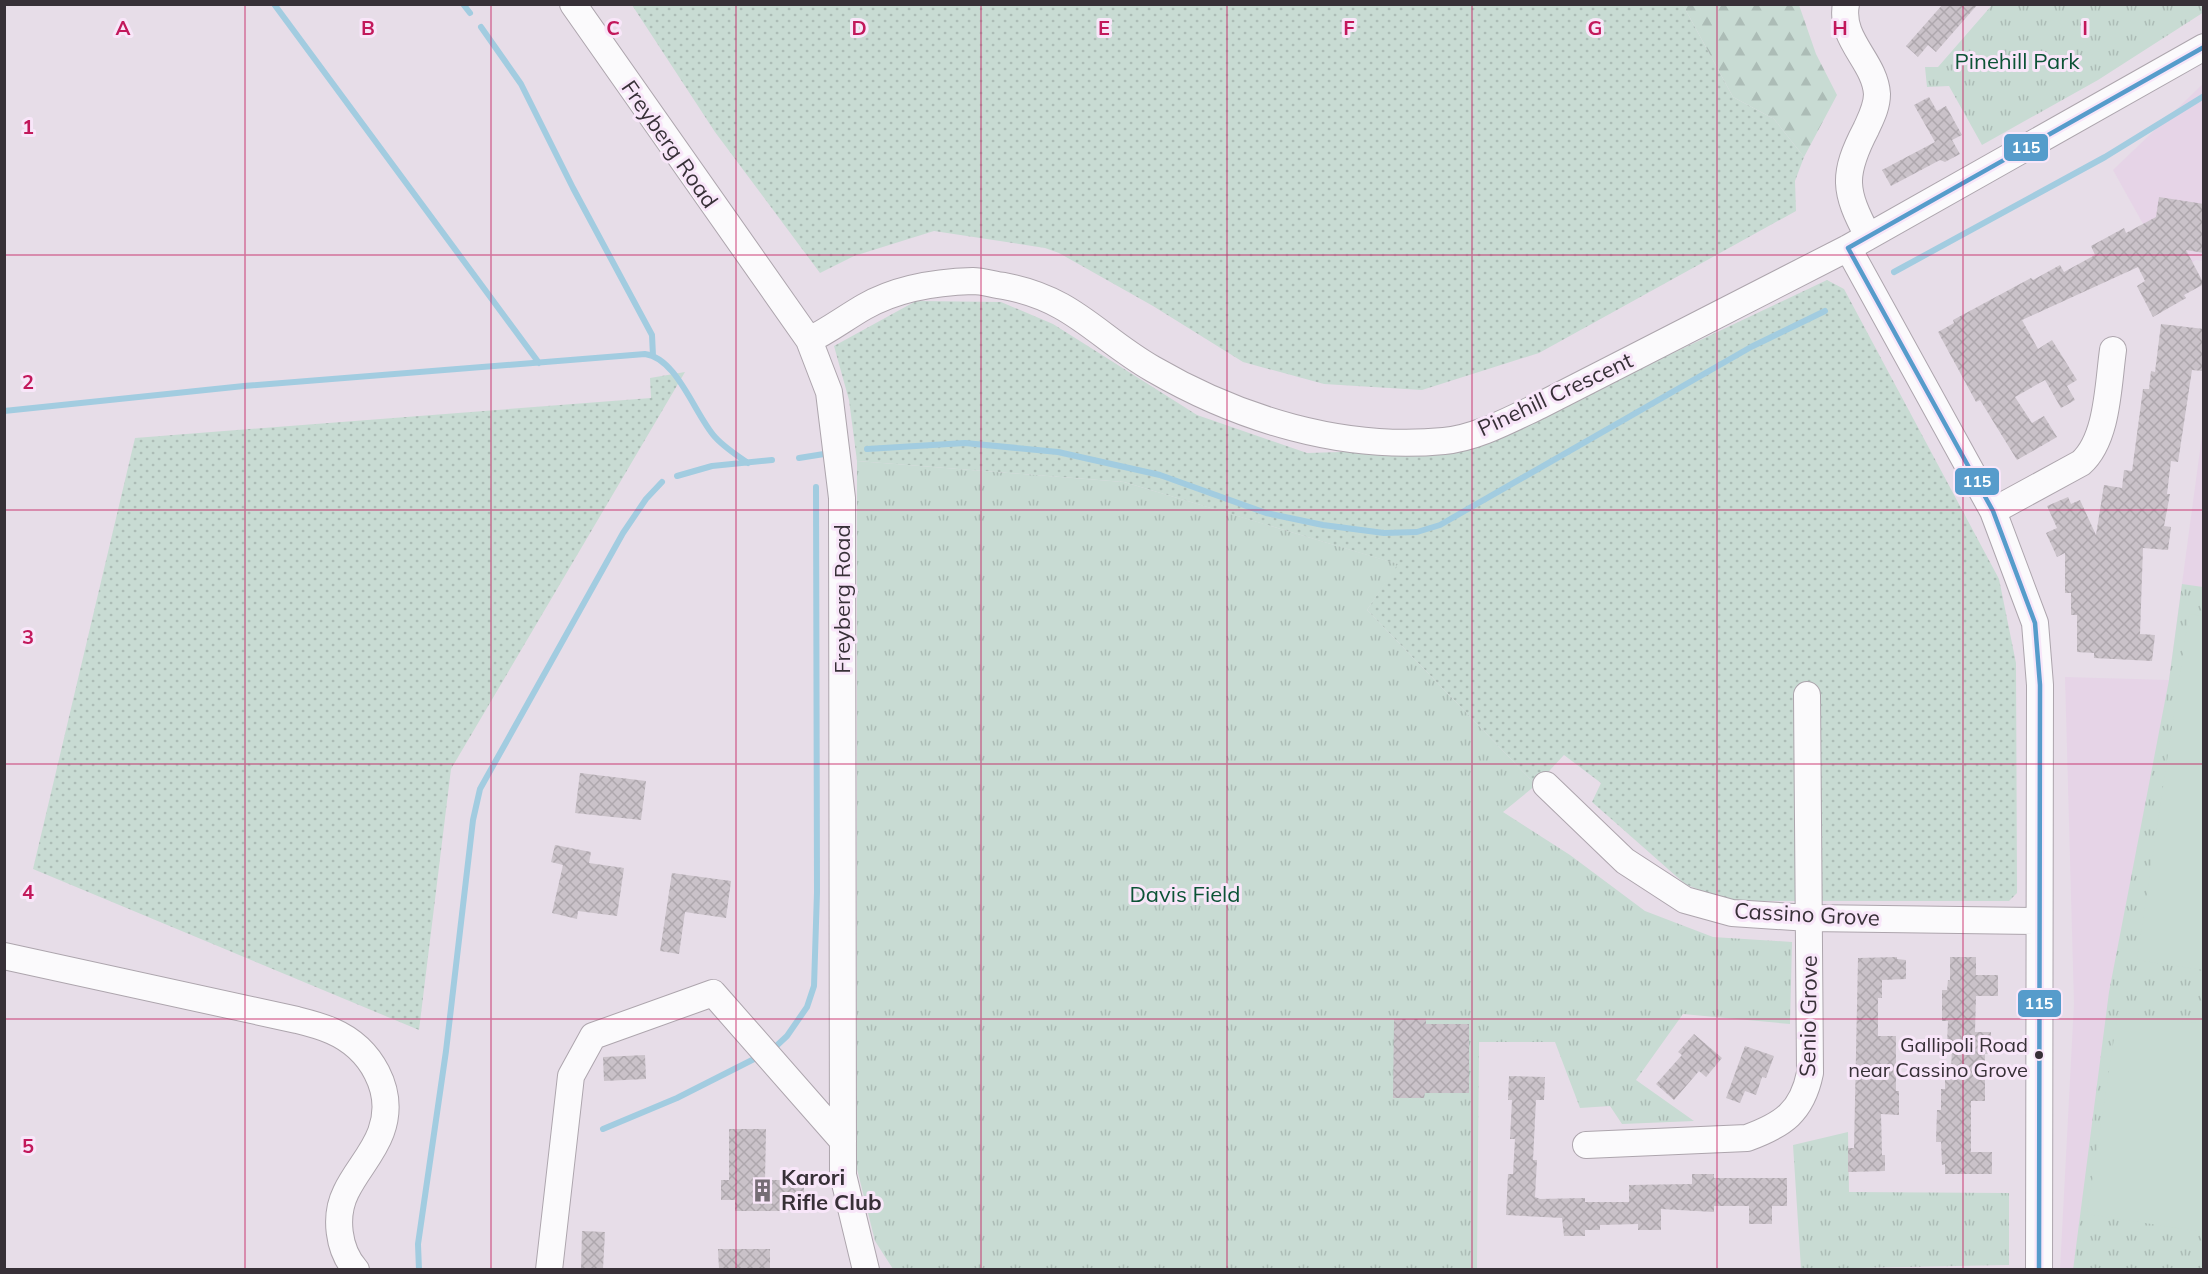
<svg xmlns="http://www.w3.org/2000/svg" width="2208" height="1274" viewBox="0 0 2208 1274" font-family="Mulish,sans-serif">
  <defs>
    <pattern id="grass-dots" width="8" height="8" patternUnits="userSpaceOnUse" patternTransform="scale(1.5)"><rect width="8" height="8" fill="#c8dbd3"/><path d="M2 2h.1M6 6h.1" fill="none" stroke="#acbcb6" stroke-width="1.8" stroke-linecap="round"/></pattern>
    <pattern id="forest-firs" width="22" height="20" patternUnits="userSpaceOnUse" patternTransform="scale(1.5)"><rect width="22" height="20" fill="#c8dbd3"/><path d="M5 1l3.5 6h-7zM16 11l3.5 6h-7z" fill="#acbcb6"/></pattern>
    <pattern id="park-tufts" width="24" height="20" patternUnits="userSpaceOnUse" patternTransform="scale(1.5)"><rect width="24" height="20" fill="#c8dbd3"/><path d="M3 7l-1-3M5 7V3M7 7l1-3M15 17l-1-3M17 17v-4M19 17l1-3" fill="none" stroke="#acbcb6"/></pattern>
    <pattern id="building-cross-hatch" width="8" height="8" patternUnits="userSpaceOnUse" patternTransform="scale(1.5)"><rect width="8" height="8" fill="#cac2c9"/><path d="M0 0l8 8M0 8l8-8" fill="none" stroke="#aea7ad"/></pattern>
  </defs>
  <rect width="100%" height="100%" fill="#e7dde8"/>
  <path fill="#e6d4e7" d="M2203,84V261L2196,260L2171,274L2113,170Z
    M2203,428V1269L2060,1270L2074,1004L2065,677L2169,680Z"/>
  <path fill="url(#grass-dots)" d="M632,5H1683L1733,97L1774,119L1804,157L1795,181L1796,211L1539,353L1422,390L1324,384L1243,362L1153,306L1059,253L1045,248L934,231L854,256L820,273L715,132Z
    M1827,280L1844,289L1999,579L2016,663L2017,893L2009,901H1726L1685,884L1592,802L1601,783L1564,755L1536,785L1367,610L1397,564L1124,482L857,461L849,400L834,346L916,301L1001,302L1053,324L1197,415L1307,453L1472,448Z
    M685,372L451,769L419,1030L33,869L135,438L651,398L650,378Z"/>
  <path fill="url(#forest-firs)" d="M1683,5H1799L1816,54L1837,95L1804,157L1774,119L1733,97Z"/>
  <path fill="url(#park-tufts)" d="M1992,5L2203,4L2204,12L2098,80L1982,145L1949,86L1927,87L1925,67H1938Z
    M857,461L1124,482L1398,564L1367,610L1536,785L1503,812L1570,855L1645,911L1713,937L1792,942L1790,1024L1683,1014L1636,1080L1694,1121L1622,1124L1610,1106L1580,1108L1555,1042H1479L1477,1269H893L875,1241L857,1169Z
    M2182,584L2203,587V1269L2073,1270L2109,992L2169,680Z
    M1848,1132L1849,1192L2009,1193V1265L1801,1269L1793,1145Z"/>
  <path fill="#c8dbd3" d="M2189,614L2204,616L2203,970L2137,960Z
    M2118,1012L2203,1024V1232L2087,1214Z"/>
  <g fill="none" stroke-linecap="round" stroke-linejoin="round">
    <path stroke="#a2cce0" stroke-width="6" d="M274,4L539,363
      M463,4L470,13
      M481,27L521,84L573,188L652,335L653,356
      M1894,272L2105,157L2204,96
      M4,411L244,386L645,354C677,358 695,415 715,437C724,447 736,455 748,463
      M867,449L965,443L1058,452L1160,475L1266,513L1323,525L1384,533L1417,532L1440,525L1751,347L1825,311
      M799,458L824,454
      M677,476L712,466L772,460
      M772,1050L787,1036L807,1007L814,986L817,892L816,487
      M603,1129L677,1098L760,1056
      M419,1270L418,1244L446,1051L473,820L480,789L623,533L646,499L662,482"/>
  </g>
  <path fill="url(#building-cross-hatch)" d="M1943,4H1978L1936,52L1928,45L1918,57L1906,46Z
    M1929,97L1937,111L1946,106L1962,135L1952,140L1960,154L1945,162L1940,160L1891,186L1882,170L1935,142L1914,105Z
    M2159,197L2204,204V253L2186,250L2204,284L2184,295L2186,298L2153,317L2137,286L2145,281L2138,267L2022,320L2038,349L2052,340L2077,380L2067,386L2075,400L2061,408L2045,380L2015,397L2032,423L2044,416L2057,437L2017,460L1980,400L1976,402L1938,332L1954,323L1953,320L2031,278L2033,280L2060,265L2064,272L2095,255L2091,246L2124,228L2126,233L2156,217Z
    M2161,324L2204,329V361L2202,371L2192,370L2178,462L2171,461L2167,494H2170L2164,526L2171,527L2168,550L2143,548L2140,634L2155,635L2152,661L2094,658V653L2077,652V615H2071V593H2065V553L2057,557L2046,533L2057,528L2047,506L2068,497L2071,504L2080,500L2096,535L2104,485L2122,488L2124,470L2132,471L2143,389H2149L2151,371L2155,372Z
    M580,773L646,781L641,820L575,813Z
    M555,845L591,852L589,863L624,868L617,916L578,911L577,919L552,913L563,865L551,862Z
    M672,873L731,881L726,918L685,912L679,954L660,951Z
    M1897,957V959L1906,960V979L1882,980V998H1878V1036H1896V1091H1899V1115L1881,1114L1882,1155H1885V1171L1848,1172V1148H1854L1858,958Z
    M1950,957H1976V975H1998V996H1976L1975,1032H1991V1054H1985V1101H1971V1152H1992V1174H1945V1164L1942,1165L1941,1142H1936L1937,1110H1941V1089H1945V1077H1951L1952,1043H1947L1948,1021H1942V990H1947L1948,980H1950Z
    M1394,1019H1426V1024H1469V1093H1425L1424,1098H1393Z
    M1694,1034L1722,1058L1706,1077L1699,1071L1674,1100L1656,1084L1682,1055L1678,1052Z
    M1745,1046L1774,1056L1766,1078L1762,1077L1756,1095L1745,1091L1740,1103L1726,1098Z
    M645,1055L646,1079L604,1081L603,1057Z
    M1509,1076L1545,1077L1544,1100H1536L1533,1160H1537L1535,1197L1540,1199L1585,1198V1202H1629V1185L1692,1184V1174H1714V1178H1787V1206H1772V1224H1749V1206H1714V1212L1661,1209V1230H1638V1224L1600,1225V1230H1585V1236H1564L1562,1218L1506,1215L1508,1174H1513L1515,1139H1510L1512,1100H1508Z
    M729,1129H766L765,1180H804V1200H796V1203L790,1204L791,1211H735V1200H721V1180H729Z
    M582,1231L605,1232L603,1269H581Z
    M718,1249H770V1269H719Z"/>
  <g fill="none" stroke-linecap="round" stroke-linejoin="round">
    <defs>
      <path id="minor" d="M573,4L809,340L829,392L842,498L843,1175L866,1270
        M1846,4C1839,40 1875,61 1877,94C1877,107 1871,118 1866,129C1842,175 1844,191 1868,236
        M1848,248L1993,511L2035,623L2040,685L2039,1270
        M809,340C828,331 845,318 864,307C897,288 935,282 973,281C983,281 994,285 1004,286C1074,299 1097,337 1153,369C1239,419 1343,451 1444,441C1477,438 1511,419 1541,405L1848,248L2204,47
        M1993,511L2081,463C2108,439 2108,385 2113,350
        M1546,785L1625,861L1685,900L1732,913L1809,918L2039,921
        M4,956L297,1020C309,1023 321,1026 332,1031C371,1048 396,1091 381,1132C373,1154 356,1171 346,1192C334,1216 338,1250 356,1270
        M1586,1145L1747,1138C1783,1125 1802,1112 1810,1073L1807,695
        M549,1270L571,1076L593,1036L713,993L843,1141"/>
    </defs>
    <use href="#minor" stroke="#ada5ad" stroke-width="28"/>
    <use href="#minor" stroke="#fbfafc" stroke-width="26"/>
    <defs>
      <path id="bus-1" d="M1848,248L1993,511L2035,623L2040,685L2039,1270
        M1848,248L2204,47"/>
    </defs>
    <use href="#bus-1" stroke="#f8e6f9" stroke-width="9"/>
    <use href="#bus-1" stroke="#569ccb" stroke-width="4.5"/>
  </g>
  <path fill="none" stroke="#c2185b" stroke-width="1.5" stroke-opacity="0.55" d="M245,4V1270M491,4V1270M736,4V1270M981,4V1270M1227,4V1270M1472,4V1270M1717,4V1270M1963,4V1270M4,255H2204M4,510H2204M4,764H2204M4,1019H2204"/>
  <defs>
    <symbol id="building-bare" viewBox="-9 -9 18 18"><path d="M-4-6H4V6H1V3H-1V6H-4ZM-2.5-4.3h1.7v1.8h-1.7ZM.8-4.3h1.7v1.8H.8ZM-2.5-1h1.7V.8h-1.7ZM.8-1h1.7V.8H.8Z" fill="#756d75" stroke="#f8e6f9" stroke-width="2.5" paint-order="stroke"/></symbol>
  </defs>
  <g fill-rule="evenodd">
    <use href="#building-bare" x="746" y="1174" width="33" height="33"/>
  </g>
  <circle fill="#373037" stroke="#f8e6f9" stroke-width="2" cx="2039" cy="1055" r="5"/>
  <g text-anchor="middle" stroke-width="6" stroke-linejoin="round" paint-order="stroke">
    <g font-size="20" fill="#373037" stroke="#f8e6f9" text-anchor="end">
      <text x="2028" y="1052">Gallipoli Road<tspan x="2028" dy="25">near Cassino Grove</tspan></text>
    </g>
    <g font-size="22" fill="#0c5336" stroke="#f8e6f9">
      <text x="2017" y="69">Pinehill Park</text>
      <text x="1185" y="902">Davis Field</text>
    </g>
    <g font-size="22" fill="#373037" stroke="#f8e6f9">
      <text transform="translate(670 144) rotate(55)" y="8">Freyberg Road</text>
      <text transform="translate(1555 394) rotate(-25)" y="8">Pinehill Crescent</text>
      <text transform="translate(842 599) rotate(-90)" y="8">Freyberg Road</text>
      <text transform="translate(1807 914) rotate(3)" y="8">Cassino Grove</text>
      <text transform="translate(1808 1016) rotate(-89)" y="8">Senio Grove</text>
    </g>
    <g font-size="22" font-weight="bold" fill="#373037" stroke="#f8e6f9" text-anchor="start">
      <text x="781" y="1185">Karori<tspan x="781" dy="25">Rifle Club</tspan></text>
    </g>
  </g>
  <g font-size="20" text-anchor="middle" font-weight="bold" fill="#c2185b" stroke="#f8e6f9" stroke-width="6" stroke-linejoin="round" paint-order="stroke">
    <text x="123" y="35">A</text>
    <text x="368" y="35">B</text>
    <text x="613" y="35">C</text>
    <text x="859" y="35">D</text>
    <text x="1104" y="35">E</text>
    <text x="1349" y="35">F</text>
    <text x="1595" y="35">G</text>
    <text x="1840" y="35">H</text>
    <text x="2085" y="35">I</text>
    <text x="28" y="134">1</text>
    <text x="28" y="389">2</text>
    <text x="28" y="644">3</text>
    <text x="28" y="899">4</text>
    <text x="28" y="1153">5</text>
  </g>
  <g stroke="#f8e6f9" stroke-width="2">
    <rect x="2003" y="133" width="46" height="29" rx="6" fill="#569ccb"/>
    <rect x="1954" y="467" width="46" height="29" rx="6" fill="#569ccb"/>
    <rect x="2017" y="989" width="45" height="29" rx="6" fill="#569ccb"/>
  </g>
  <g font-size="16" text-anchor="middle" font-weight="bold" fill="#fff">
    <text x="2026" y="153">115</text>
    <text x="1977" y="487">115</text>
    <text x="2039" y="1009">115</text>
  </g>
  <rect width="2208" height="1274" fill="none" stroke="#373037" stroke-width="12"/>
</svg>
